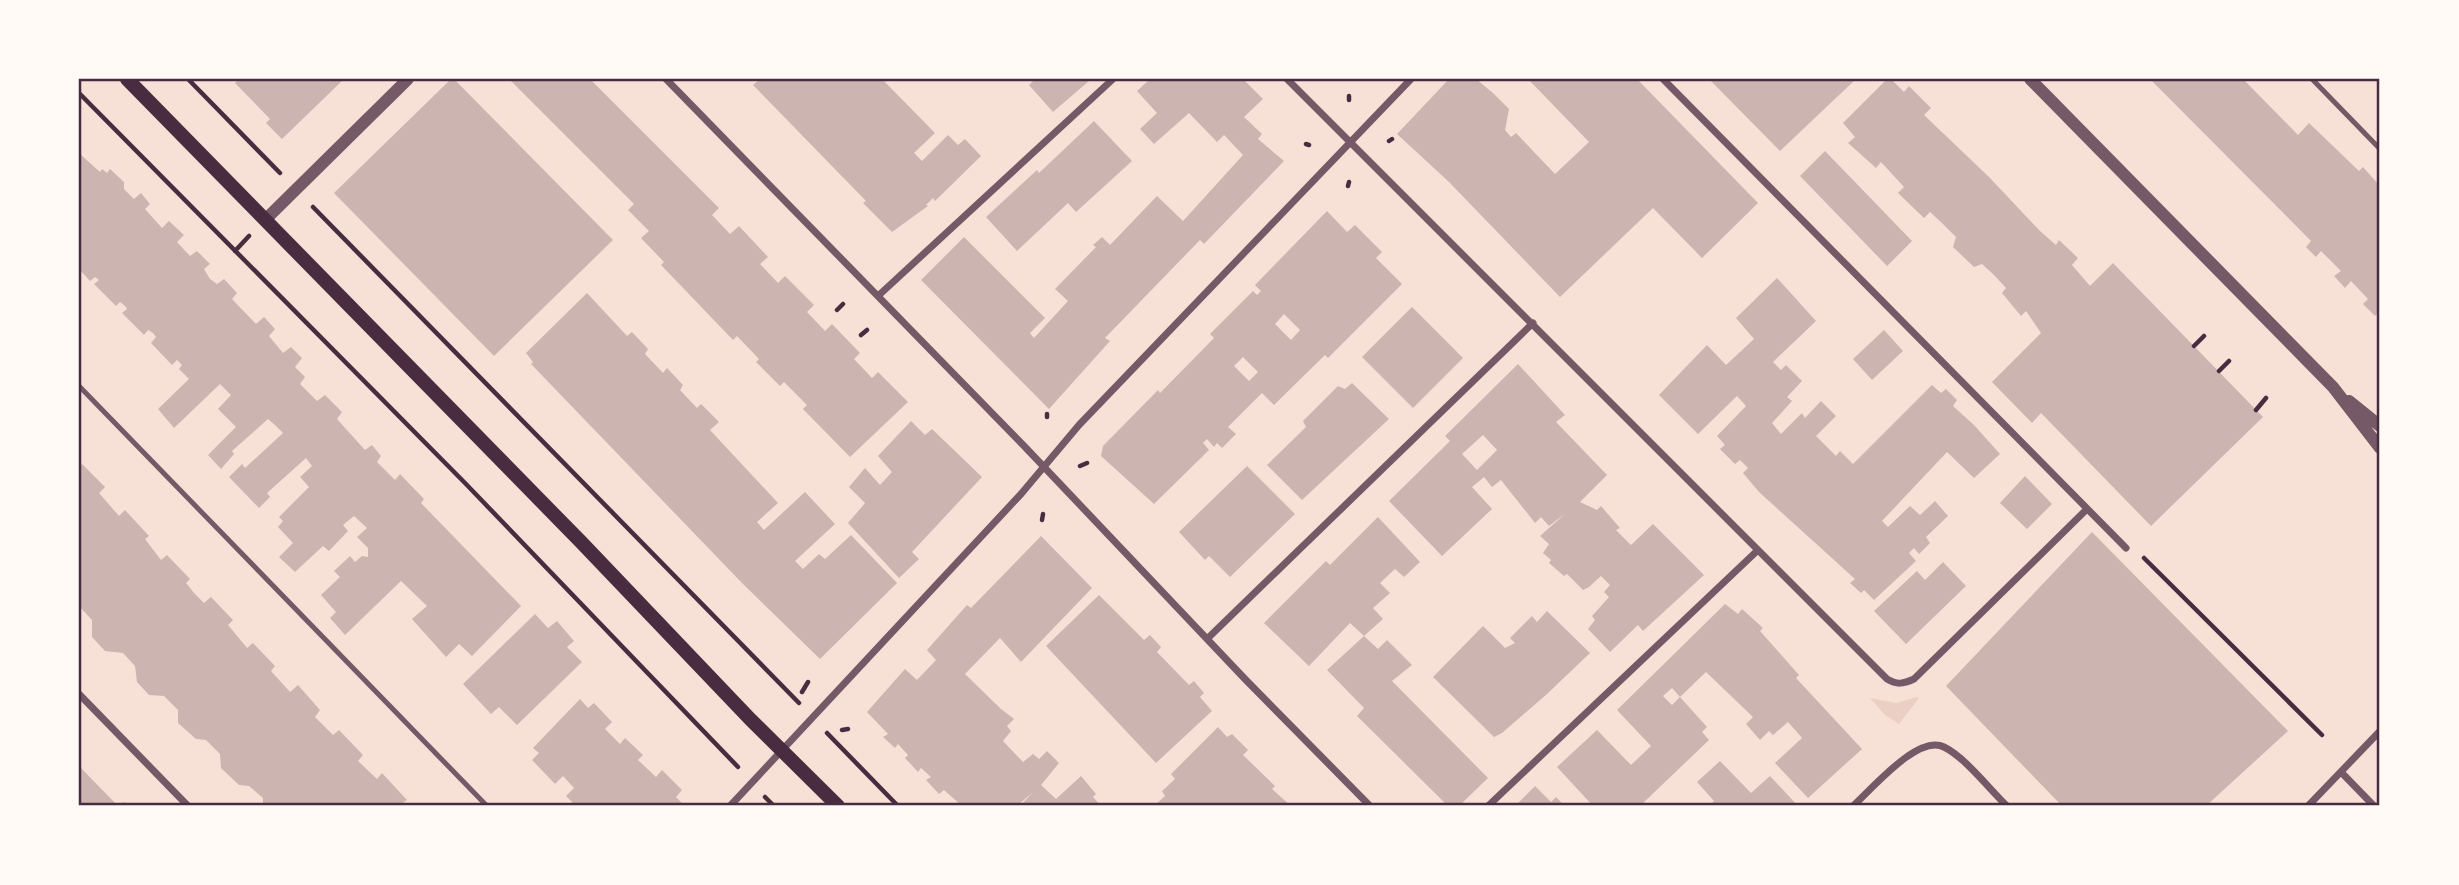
<svg xmlns="http://www.w3.org/2000/svg" width="2459" height="885" viewBox="0 0 2459 885" font-family="Roboto,sans-serif">
  <rect width="100%" height="100%" fill="#f7e1d7"/>
  <path fill="#ebcfc5" d="M1917,697L1919,698L1899,724L1885,715L1870,698L1896,703Z"/>
  <path fill="#ccb4b1" fill-rule="evenodd" d="M239,79H344L282,139L266,123L270,119L235,83Z
    M451,79H454L613,240L494,356L334,193Z
    M509,79H590L719,208L712,215L730,234L739,226L768,257L760,264L778,283L785,276L814,305L807,312L825,331L832,324L860,353L854,359L872,378L878,372L908,402L850,457L803,409L807,405L784,382L780,386L756,362L759,359L737,336L733,340L661,265L664,262L641,238L649,231L628,210L634,204Z
    M760,79H882L935,133L914,153L922,161L948,135L958,145L965,139L981,156L935,201L933,198L926,205L928,206L892,232L863,203L866,201L753,85Z
    M1035,79H1087L1089,81L1053,112L1029,85Z
    M1150,79H1243L1263,99L1244,117L1262,134L1258,139L1284,161L1204,244L1200,240L1105,338L1110,341L1049,409L921,280L964,237L1045,318L1030,333L1034,338L1068,301L1055,289L1096,247L1093,245L1102,237L1110,245L1157,196L1183,221L1243,155L1224,135L1217,142L1189,113L1154,144L1140,129L1157,113L1137,91Z
    M1449,79H1476L1493,93L1509,109L1505,130L1511,137L1516,133L1555,174L1589,142L1528,79H1637L1758,203L1702,258L1653,208L1560,297L1449,182L1397,134Z
    M1709,79H1856L1780,151Z
    M1887,79H1891L1904,92L1909,86L1931,108L1924,115L1989,177L2040,231L2056,245L2059,240L2078,258L2072,265L2090,286L2113,263L2263,417L2151,526L2041,413L2032,423L1992,382L2041,333L2026,311L2021,316L2002,293L2006,288L1994,275L1982,264L1974,267L1953,247L1956,237L1943,224L1930,212L1924,218L1898,193L1904,187L1881,162L1876,168L1848,143L1855,137L1843,123Z
    M2150,79H2243L2298,135L2309,123L2359,171L2363,167L2380,186V315L2378,313L2375,316L2363,304L2368,299L2351,281L2345,288L2334,276L2341,271L2321,251L2316,257L2306,247L2311,241Z
    M1094,121L1132,161L1076,212L1068,203L1017,251L986,217L1037,170L1039,173Z
    M1825,151L1912,241L1887,266L1800,176Z
    M79,153L100,172L102,169L107,173L110,169L124,182V189L134,199L141,193L150,204L145,209L162,228L169,221L184,235L177,242L190,256L197,251L210,264L204,269L210,279L217,284L224,279L237,293L232,299L256,324L264,317L275,329L269,336L283,353L291,347L302,358L295,367L305,377L300,384L317,401L325,395L342,412L337,419L365,450L372,445L381,456L377,462L395,480L400,474L424,499L421,503L521,606L472,656L459,644L446,657L412,619L427,606L401,581L345,635L330,618L336,612L321,595L340,577L334,571L350,556L355,562L362,556L368,557V548L357,537L367,528L354,516L343,525L348,531L329,551L323,546L295,572L279,557L293,543L278,527L283,521L279,517L309,487L300,477L312,466L306,458L267,493L270,497L259,508L229,477L242,464L245,468L283,433L275,425L268,419L232,451L234,454L221,469L208,455L236,427L218,409L231,395L220,384L174,428L158,409L189,379L179,369L182,365L177,360L172,365L151,343L156,337L153,333L148,330L144,335L122,313L127,309L125,306L120,302L116,306L94,284L99,280L95,277L90,281L79,269Z
    M1327,211L1347,232L1355,225L1382,252L1376,258L1402,284L1328,358L1325,355L1274,405L1262,393L1228,427L1236,434L1222,448L1217,443L1214,447L1207,439L1203,443L1209,450L1154,504L1101,456L1103,446L1158,390L1160,393L1214,338L1210,334L1253,291L1257,295L1261,291L1255,285ZM1284,314L1300,330L1291,340L1275,324ZM1243,357L1258,372L1249,381L1234,366Z
    M1777,278L1816,321L1773,362L1781,370L1786,365L1802,381L1787,397L1792,401L1772,423L1781,434L1802,413L1805,418L1821,401L1836,416L1816,436L1836,456L1840,451L1853,464L1932,385L1941,393L1946,389L1957,400L1953,406L1974,425L2000,454L1974,478L1947,452L1882,521L1888,527L1910,506L1920,515L1935,501L1948,516L1926,537L1930,543L1919,554L1914,548L1909,553L1916,561L1874,600L1864,590L1861,593L1850,583L1855,579L1759,492L1743,473L1748,468L1740,460L1735,464L1720,449L1725,445L1717,436L1746,406L1737,396L1698,434L1659,395L1707,345L1726,365L1754,339L1736,318Z
    M587,293L627,336L632,332L648,349L645,354L663,373L667,368L683,385L680,390L697,408L701,404L719,422L710,430L778,503L757,522L764,530L805,492L835,524L795,561L803,569L819,554L825,559L851,535L897,583L820,659L741,582L531,364L533,362L526,353Z
    M1412,307L1463,358L1413,408L1362,357Z
    M1884,330L1903,351L1872,380L1853,359Z
    M1518,364L1565,415L1556,422L1607,475L1580,502L1597,510L1601,506L1620,528L1616,530L1631,545L1653,524L1704,575L1643,631L1638,625L1610,652L1588,629L1595,620L1592,616L1609,597L1604,592L1610,585L1601,576L1589,587L1583,590L1567,574L1564,576L1549,563L1551,560L1543,553L1549,544L1540,536L1566,513L1549,526L1541,517L1535,523L1501,480L1492,487L1484,477L1472,487L1492,509L1442,556L1389,501L1450,441L1445,436ZM1483,435L1497,450L1477,470L1462,454Z
    M1352,383L1389,419L1302,500L1267,465L1306,427L1303,421L1338,386L1345,389Z
    M911,421L925,435L932,429L982,477L912,552L919,559L899,578L848,523L865,503L849,487L865,468L880,485L892,472L878,456Z
    M82,464L105,487L99,493L119,516L125,510L149,536L145,539L161,560L167,555L190,579L186,583L194,593L204,603L211,597L233,620L228,625L238,637L247,648L253,643L275,666L271,671L290,692L298,685L320,710L315,717L333,735L339,730L363,755L358,761L377,779L382,773L407,800L401,804L403,806H263V798L249,786L239,785L221,768L220,754L206,740L196,739L178,723V710L164,696L149,695L137,682L135,666L123,653L105,651L92,637V620L79,606V468Z
    M1247,466L1295,514L1230,577L1209,556L1205,560L1179,532Z
    M2025,476L2052,504L2027,529L2000,503Z
    M1378,517L1420,562L1404,577L1395,569L1380,583L1390,593L1373,608L1383,619L1364,636L1350,623L1309,666L1264,623L1326,561L1330,565Z
    M2092,532L2288,731L2206,806H2062L1946,686Z
    M1041,536L1092,588L1021,662L1000,638L965,674L1001,709L1014,719L1007,726L1011,731L1003,741L1023,762L1033,754L1039,759L1047,751L1059,763L1041,785L1056,799L1081,776L1096,794L1093,797L1101,806H1020L1033,792L1017,806H962L944,790L939,794L926,780L931,777L921,768L918,772L905,758L908,755L898,744L895,748L883,737L888,734L867,712L905,669L917,680L936,660L927,650L967,605L971,608Z
    M1943,562L1966,586L1906,644L1874,611L1917,571L1925,580Z
    M1099,595L1144,640L1150,635L1161,647L1157,652L1189,685L1194,681L1204,693L1200,697L1212,711L1156,763L1046,646Z
    M1725,604L1738,614L1742,609L1763,628L1760,631L1799,675L1796,678L1862,749L1808,798L1775,763L1802,738L1788,722L1773,735L1769,731L1760,740L1746,724L1753,717L1706,672L1680,697L1672,688L1663,696L1672,705L1680,697L1707,727L1702,732L1709,740L1640,806H1593L1557,767L1597,730L1631,765L1651,746L1617,710Z
    M1547,611L1590,653L1547,694L1502,733L1494,737L1433,677L1483,626L1505,648L1515,643L1510,638L1532,616L1537,622Z
    M535,614L548,628L557,621L574,641L567,647L582,662L517,725L499,707L491,714L463,684Z
    M1364,636L1378,649L1387,640L1412,665L1392,681L1488,778L1459,806H1448L1357,716L1364,708L1327,670Z
    M580,699L588,708L594,703L612,722L605,729L620,744L625,738L643,755L638,760L656,777L662,770L682,790L676,797L683,804L681,806H576L566,796L574,788L563,776L555,784L532,760L539,753L533,748Z
    M1218,727L1227,737L1232,734L1248,750L1243,755L1275,786L1272,789L1291,806H1154L1165,796L1162,791L1175,779L1171,774Z
    M1720,761L1751,793L1770,776L1798,806H1709L1714,801L1697,782Z
    M79,766L117,805L124,802L128,806H79Z
    M1535,786L1551,802L1556,797L1565,806H1515Z"/>
  <g fill="none" stroke-linecap="round" stroke-linejoin="round">
    <path stroke="#4a2c40" stroke-width="4.5" d="M188,79L280,173
      M79,93L465,483L738,767
      M1349,96V100
      M1389,141L1392,139
      M1306,144L1309,145
      M1348,186L1349,182
      M313,207L799,703
      M235,251L249,236
      M837,310L843,304
      M861,335L867,330
      M2194,346L2204,336
      M2219,371L2229,361
      M2256,410L2266,398
      M1047,414V417
      M1080,466L1087,463
      M1042,520L1043,514
      M2144,558L2322,735
      M802,692L808,682
      M842,730L848,729
      M827,733L898,806
      M765,797L774,806"/>
    <path stroke="#755966" stroke-width="5" d="M2312,79L2380,149
      M79,386L487,806"/>
    <path stroke="#755966" stroke-width="7" d="M666,79L1026,448L1244,678L1370,806
      M1287,79L1887,679C1897,685 1903,684 1914,679L2087,509
      M1663,79L2126,548
      M878,296L1113,79
      M1207,639L1533,323
      M79,694L188,806
      M2341,772L2374,806
      M730,806L1021,494L1079,425L1411,79
      M1488,806L1758,550
      M1853,806C1872,789 1918,734 1944,747C1966,758 1989,789 2007,806
      M2308,806L2380,731"/>
    <path stroke="#755966" stroke-width="12" d="M2030,79L2333,387L2380,448
      M266,219L408,79
      M2349,401L2380,426"/>
    <path stroke="#4a2c40" stroke-width="14" d="M127,79L582,543L750,719L838,806"/>
  </g>
  <rect width="2459" height="885" fill="none" stroke="#fffaf5" stroke-width="161"/>
  <rect x="80" y="80" width="2298" height="724" fill="none" stroke="#4a2c40" stroke-width="2.5"/>
</svg>
